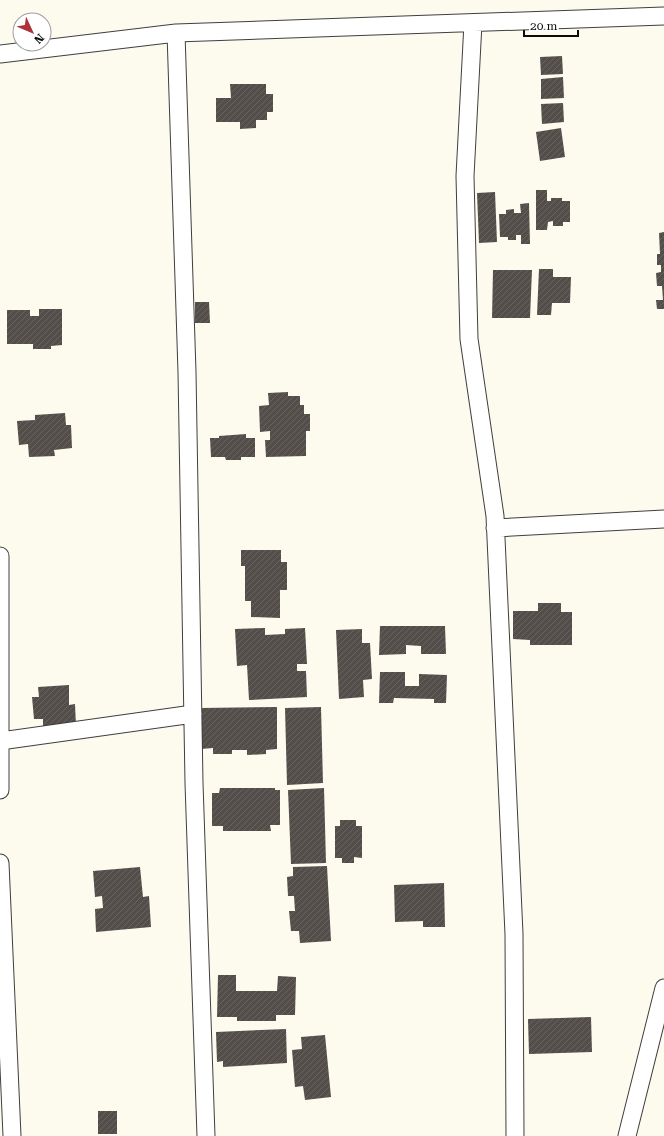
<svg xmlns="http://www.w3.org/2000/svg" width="664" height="1136" viewBox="0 0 664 1136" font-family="'Roboto Serif',serif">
  <defs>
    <pattern id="building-hatch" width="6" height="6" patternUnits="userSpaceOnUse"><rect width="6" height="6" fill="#544e4a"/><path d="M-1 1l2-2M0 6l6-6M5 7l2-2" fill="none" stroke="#686360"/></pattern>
  </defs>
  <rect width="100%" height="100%" fill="#fdfaee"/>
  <path fill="url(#building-hatch)" d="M562,56L563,74L541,75L540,57Z
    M563,77L564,98L541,99V79Z
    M230,84H266V94H273V112H267V120H256V128L240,129V122H216V98H231Z
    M563,103L564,122L542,124L541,104Z
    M561,128L565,157L540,161L536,132Z
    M536,190H547V201H551V198H562V201H570V222H563V226H553V221L548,222L547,230H536Z
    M495,192L497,242L479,243L477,193Z
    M529,203L530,244H521V235H516V240H508V237H500L499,214H506V210L514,209V213H521L520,204Z
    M664,232V309H657L656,300H663L662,286H657L656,273L661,272V265H657V254H660L659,233Z
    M539,269H553V277H571L570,303H552L551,315H537Z
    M493,270H532L530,318H492Z
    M195,302H209L210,323H195Z
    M39,309H62V345L51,346V349H33V344H7V310H30V316H39Z
    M288,392V396H300V405H304V414H310V431H306V456L266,457L265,440H270V431L260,432L259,406L269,405L268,393Z
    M65,413L66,425H71L72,448L54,450L55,456L29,457L28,444L19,445L17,421L35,420V415Z
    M246,434V438H255V457H241V460H226L225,457H211L210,438H219V436Z
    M241,550H281V562H287V590H280V618L251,617V601H245V566H241Z
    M538,603H561V612H572V645H530V640L513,639V611H538Z
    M380,626H445L446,654H421V646L406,645V654L379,655Z
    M265,628V635L285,634V629L305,628L307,664H297V671H306L307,697L249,700L247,665L237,666L235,629Z
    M362,629V643H370L372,679L363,680L364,697L339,699L336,630Z
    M380,672H405V686H419V674L447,675L446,703H434V699L394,698L393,703H379Z
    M69,685V705L75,704L76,726L43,728V719H34L32,697H39L38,687Z
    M277,707V749L266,750V754L247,755V750H232V754H213V748L201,749L200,708Z
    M321,707L323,783L287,785L285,708Z
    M220,788H275V790H280V825H270L271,831H223V826H212V793H219Z
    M324,788L326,863L291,864L288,790Z
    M340,820H356V826H362V858L354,857V863H342V858H335V826H340Z
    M327,866L331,941L300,943L299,931H291L289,911H295L294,896H288L287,877L293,876V867Z
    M140,867L143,897L149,896L151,927L96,932L95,909L103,908L102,896L95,897L93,871Z
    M444,883L445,927H423V921L395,922L394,885Z
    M218,975H236V991H277L278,976L296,977L295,1015H276V1021H237V1017H217Z
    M591,1017L592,1052L529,1054L528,1019Z
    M286,1029L287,1063L223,1067V1061L217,1062L216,1032Z
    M325,1035L331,1097L305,1100L303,1086L295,1087L292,1050L302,1049L301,1037Z
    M98,1111H117V1134H98Z"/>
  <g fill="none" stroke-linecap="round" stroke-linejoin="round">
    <defs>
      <path id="minor" d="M473,23L465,176L469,339L495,516L514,934L515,1136
        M176,33L187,372L194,783L206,1136
        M0,54L176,33L664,16
        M495,528L664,519
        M0,556V790
        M0,741L193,714
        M0,863L12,1136
        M627,1136L664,988"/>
    </defs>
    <use href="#minor" stroke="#3f3f3f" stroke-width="19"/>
    <use href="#minor" stroke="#fff" stroke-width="17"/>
  </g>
  <g transform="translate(32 32) rotate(134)"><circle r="19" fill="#ffffff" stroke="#9e9e9e"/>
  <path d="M0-3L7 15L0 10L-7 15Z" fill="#ae3339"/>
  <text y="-6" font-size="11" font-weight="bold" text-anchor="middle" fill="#0c0c0c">N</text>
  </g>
  <path d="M524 30v6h54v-6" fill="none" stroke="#0c0c0c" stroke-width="2"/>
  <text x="530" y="30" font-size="12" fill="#0c0c0c" stroke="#ffffff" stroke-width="3" paint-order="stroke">20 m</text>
</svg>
